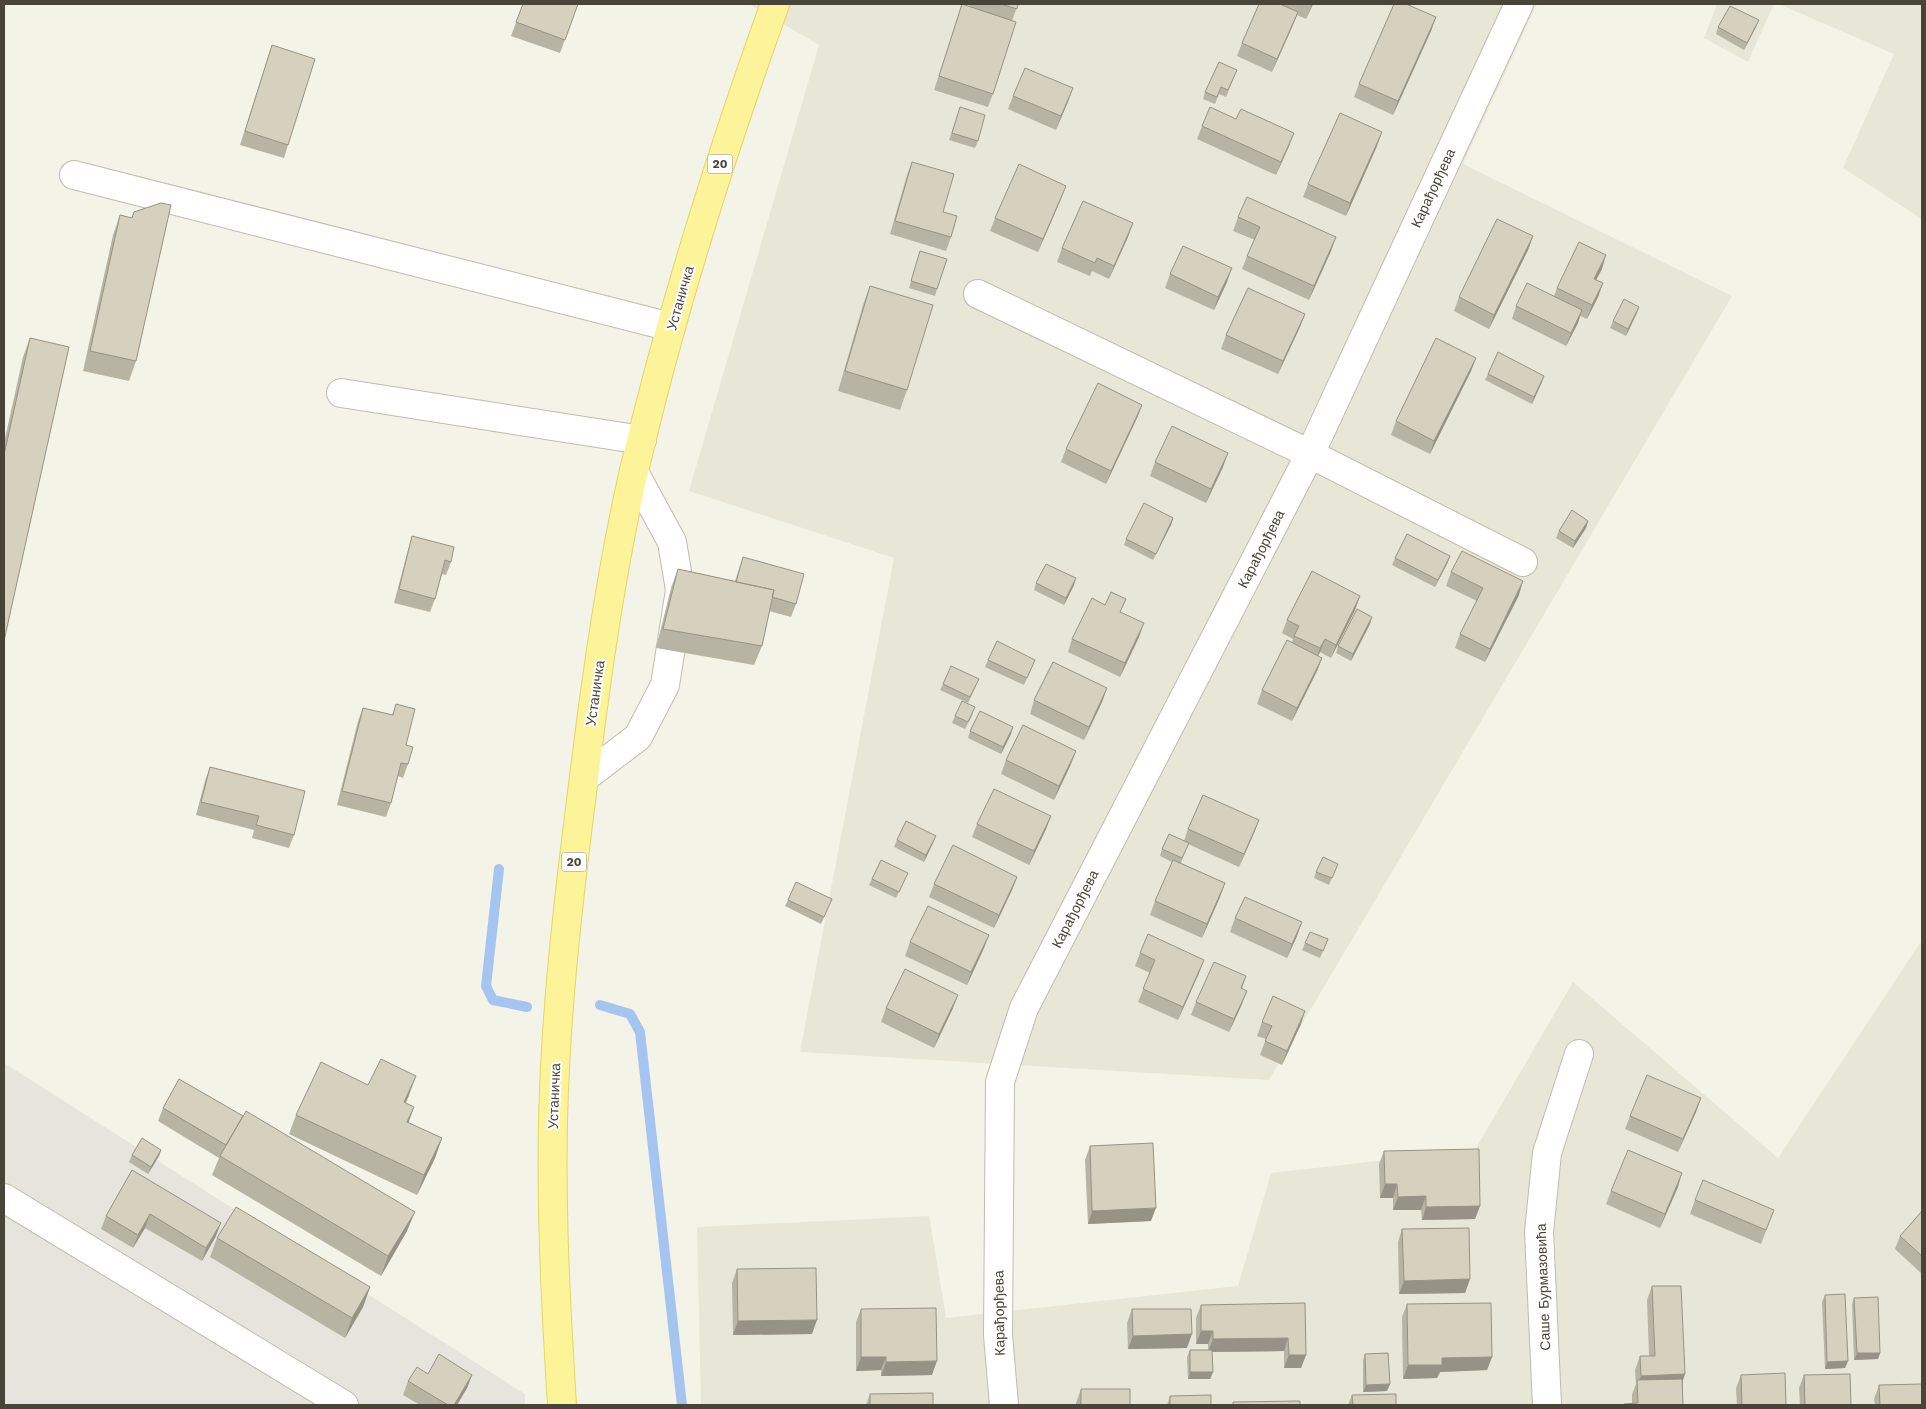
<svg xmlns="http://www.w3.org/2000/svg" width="1926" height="1409" viewBox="0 0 1926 1409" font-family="'Work Sans',sans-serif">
  <rect width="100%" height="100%" fill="#f4f3e8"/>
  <path fill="#e8e6d6" d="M749,4H1537L1463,164L1732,296L1269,1080L800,1052L894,558L689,491L819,45Z
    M1717,4H1774L1748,62L1704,38Z
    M1779,4H1922V219L1843,168L1894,54Z
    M1922,940V1405H701L697,1227L929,1216L946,1318L1238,1286L1271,1173L1475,1150L1573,982L1778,1158Z"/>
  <path fill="#e7e4dd" d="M4,1063L525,1394V1405H4Z"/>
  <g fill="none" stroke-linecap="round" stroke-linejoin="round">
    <path stroke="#a5c4f0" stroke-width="10" d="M499,869L486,986L493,1000L527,1007
      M600,1005L630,1014L640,1032L682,1405"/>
    <defs>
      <path id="minor" d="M74,175L671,327
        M978,294L1310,454L1523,562
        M341,393L642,440
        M584,778L638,737L665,685L680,590L672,542L634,472
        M4,1198L344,1405
        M1004,1405L998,1335L1000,1082L1024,1008L1310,454L1519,4
        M1547,1405L1539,1232L1547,1153L1579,1054"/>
      <path id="major" d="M562,1405C555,1293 549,1180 555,1068C560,966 573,863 586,761C598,664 612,566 634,471C671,312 720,157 775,4"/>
    </defs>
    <use href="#minor" stroke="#c0bcab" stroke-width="30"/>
    <use href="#major" stroke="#e3d567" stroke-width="30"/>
    <use href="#minor" stroke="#fff" stroke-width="28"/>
    <use href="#major" stroke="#fdf398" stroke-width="28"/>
  </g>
  <path fill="#b8b4a3" d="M523,4H578L560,53L511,36Z
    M962,4L969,7L970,4H1018L1012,21L993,94L988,107L934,90Z
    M1259,4H1313L1306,19L1297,15L1293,25L1272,72L1237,56L1242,43Z
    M1436,17L1431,31L1393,115L1354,97L1359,84Z
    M1718,27H1756L1744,50L1716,34Z
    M272,45L288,145L284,158L240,145Z
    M1237,70L1226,97L1219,94L1215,104L1203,99L1205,92Z
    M1073,88L1056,130L1008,109L1013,96Z
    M960,107L978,141L975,148L949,140Z
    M1236,119L1294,133L1289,146L1276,175L1197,139L1202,126Z
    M1377,146L1346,216L1303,197L1308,184Z
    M912,162L943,212L951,237L946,251L890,234L907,175Z
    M1061,199L1038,252L990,231L995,218Z
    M134,212L136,361L129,381L83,371L113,235L120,215L132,218Z
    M1238,217L1336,237L1331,251L1309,300L1242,269L1247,256L1255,240L1233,231Z
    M1533,236L1528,250L1489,329L1454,311L1459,297Z
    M1128,237L1109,279L1092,271L1090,276L1057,262L1062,248Z
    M920,251L937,289L935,296L909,288Z
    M1602,269L1596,280L1603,283L1598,297L1587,319L1580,316L1578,323L1566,346L1512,319L1516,306L1554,296L1557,288Z
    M1170,274L1227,282L1214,310L1165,288Z
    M870,286L907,390L900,410L838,391L863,305Z
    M1639,307L1626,336L1610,328L1613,321Z
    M1305,314L1300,327L1278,374L1221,349L1226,335Z
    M30,338L4,641V443L23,357Z
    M1476,358L1471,371L1430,454L1391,435L1396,421Z
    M1488,374L1542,382L1532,404L1485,380Z
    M1142,405L1137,418L1106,484L1061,462L1066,449Z
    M1155,462L1223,467L1206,503L1150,476Z
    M1173,518L1171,525L1153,560L1124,545L1126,539Z
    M1588,521L1586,528L1573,548L1556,538L1559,531Z
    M412,536L451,562L446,575L442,574L435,599L430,612L394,603L408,550Z
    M743,557L796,604L791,617L769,611L762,646L754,665L656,648L671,588L678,569L735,581Z
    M1395,558L1448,562L1435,587L1392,565Z
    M1451,572L1519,595L1485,662L1455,648L1460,634L1477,601L1446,586Z
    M1036,583L1074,585L1064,605L1034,590Z
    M1360,596L1355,610L1331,658L1320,652L1318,656L1322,658L1317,671L1292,721L1257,704L1262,690L1292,642L1293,639L1282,633L1287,620Z
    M1121,612L1139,637L1120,677L1068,652L1072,639Z
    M1370,624L1351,661L1336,653L1338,646Z
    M988,660H1035L1024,685L985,667Z
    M943,684L976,686L968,703L940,690Z
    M1107,688L1102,702L1084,740L1030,714L1034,700Z
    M396,704L406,745L408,764L403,778L398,776L391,803L386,817L337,805L358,721L363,708L392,715Z
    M973,714L965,729L952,723L955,716Z
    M970,731L1011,734L1001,754L968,738Z
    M1006,760L1071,764L1054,800L1001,774Z
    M210,767L294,835L289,848L252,838L254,830L196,815L205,781Z
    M1051,816L1046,829L1029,865L972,837L977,824Z
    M1259,820L1254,833L1239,867L1188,844L1181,863L1225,883L1220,897L1202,938L1150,915L1155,901L1172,862L1160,856L1162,849L1184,841L1188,829Z
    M897,840L933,843L924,862L894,847Z
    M1335,871L1329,885L1314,878L1316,872Z
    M1017,877L1012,890L994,928L929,897L934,884Z
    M872,879L905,880L896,898L869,885Z
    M832,899L821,924L785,906L788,900Z
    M1235,918L1297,936L1287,958L1230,932Z
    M1310,932L1328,939L1320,958L1302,950Z
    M989,935L984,948L967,985L905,956L910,942Z
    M1140,953L1204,960L1199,973L1178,1020L1138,1002L1150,973L1135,966Z
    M1246,976L1242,989V1004L1229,1032L1191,1015L1196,1002Z
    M886,1008H953L934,1048L881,1022Z
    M1262,1022L1301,1024L1282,1065L1260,1055L1266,1039L1257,1036Z
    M368,1085L409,1095L406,1103L409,1123L442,1138L435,1158L417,1195L289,1134L296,1115Z
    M1701,1098L1696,1112L1678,1152L1625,1129L1630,1116Z
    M163,1108L407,1231L381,1276L212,1175L219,1158L158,1121Z
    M1090,1146L1151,1221L1088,1224L1085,1160Z
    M161,1150L159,1156L148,1174L129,1162L132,1155Z
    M1384,1151L1480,1206L1475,1219L1422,1220L1421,1210H1393V1198H1380L1379,1164Z
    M132,1170L216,1236L202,1261L145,1228L133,1248L101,1229L106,1216Z
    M1678,1187L1660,1228L1606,1204L1611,1191Z
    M1695,1200L1774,1210L1761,1244L1690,1214Z
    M1922,1211V1274L1895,1249L1900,1236Z
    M1402,1229L1470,1279L1465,1293L1399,1294L1398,1242Z
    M217,1238L370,1287L363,1307L345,1338L210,1257Z
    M737,1269L812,1334L733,1335L732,1283Z
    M1652,1286L1685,1374L1683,1380V1405H1623L1624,1404L1632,1403V1394L1636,1384L1635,1370L1640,1356H1649L1647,1300Z
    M1825,1295L1848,1361L1845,1368L1825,1369L1822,1302Z
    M1854,1298L1880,1353L1878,1359L1854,1360L1852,1304Z
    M1305,1303L1306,1355L1301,1368H1284V1351L1212,1352L1213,1372L1210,1379H1188L1187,1357L1190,1350H1208V1344H1196V1318L1201,1305Z
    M1407,1304L1492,1357L1487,1370L1440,1372L1437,1378L1403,1379L1402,1317Z
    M861,1309L932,1375L881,1376V1370L856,1371V1322Z
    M1132,1309L1187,1348L1128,1349L1127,1323Z
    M1365,1354L1390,1384L1387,1391L1363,1392V1360Z
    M428,1374L472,1375L467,1388L457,1405H420L403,1395L408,1381Z
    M1741,1375L1786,1405H1737L1736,1388Z
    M1804,1375L1851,1405H1800L1799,1388Z
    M1879,1385L1922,1405H1875L1874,1399Z
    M1081,1389L1130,1405H1076V1403Z
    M870,1394L933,1405H866Z
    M1352,1395L1396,1405H1348Z
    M1170,1396L1211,1405H1167Z"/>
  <path fill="#969285" d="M1312,4H1313L1306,19Z
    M1298,12L1293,25L1272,72L1277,59Z
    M1436,17L1431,31L1393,115L1398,101Z
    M1759,20L1756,27L1744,50L1747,43Z
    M1073,88L1068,102L1056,130L1061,116Z
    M1382,132L1377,146L1346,216L1350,203Z
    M1294,133L1289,146L1276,175L1281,162Z
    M1066,186L1061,199L1038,252L1043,239Z
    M1133,223L1128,237L1109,279L1114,266Z
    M1533,236L1528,250L1489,329L1494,315Z
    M1336,237L1331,251L1309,300L1314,286Z
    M1606,255L1602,269L1589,293L1594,279Z
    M1232,268L1227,282L1214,310L1218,297Z
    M1603,283L1598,297L1587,319L1592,305Z
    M1639,307L1637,313L1626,336L1628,329Z
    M1582,310L1578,323L1566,346L1571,333Z
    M1305,314L1300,327L1278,374L1283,361Z
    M1476,358L1471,371L1430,454L1434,441Z
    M1544,376L1542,382L1532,404L1534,397Z
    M1142,405L1137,418L1106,484L1111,471Z
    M1228,453L1223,467L1206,503L1211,489Z
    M1173,518L1171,525L1153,560L1156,554Z
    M1588,521L1586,528L1573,548L1575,541Z
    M1450,556L1448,562L1435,587L1438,580Z
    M1076,578L1074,585L1064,605L1066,598Z
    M1523,581L1519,595L1485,662L1490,649Z
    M1360,596L1355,610L1331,658L1336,645Z
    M1372,617L1370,624L1351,661L1353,654Z
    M1144,623L1139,637L1120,677L1125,663Z
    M1325,639L1320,652L1315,662L1320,648Z
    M1322,658L1317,671L1292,721L1297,708Z
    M1107,688L1102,702L1084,740L1089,727Z
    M1013,727L1011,734L1001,754L1003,747Z
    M1076,751L1071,764L1054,800L1059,786Z
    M1051,816L1046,829L1029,865L1034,851Z
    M1259,820L1254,833L1239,867L1244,854Z
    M936,836L933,843L924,862L926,855Z
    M1017,877L1012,890L994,928L999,915Z
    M1225,883L1220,897L1202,938L1207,924Z
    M1302,922L1297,936L1287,958L1292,944Z
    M989,935L984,948L967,985L971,972Z
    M1204,960L1199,973L1178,1020L1183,1007Z
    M1247,991L1242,1004L1229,1032L1234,1019Z
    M958,995L953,1008L934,1048L939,1034Z
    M1305,1011L1301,1024L1282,1065L1287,1051Z
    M416,1076L409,1095L397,1122L404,1102Z
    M1701,1098L1696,1112L1678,1152L1683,1139Z
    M414,1107L407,1127V1122Z
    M442,1138L435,1158L417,1195L424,1175Z
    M161,1150L159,1156L148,1174L151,1167Z
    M1682,1173L1678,1187L1660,1228L1665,1214Z
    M1385,1184H1397L1393,1198H1380Z
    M1426,1196L1421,1210H1393L1398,1197Z
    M1480,1206L1475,1219L1422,1220L1426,1207Z
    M1156,1208L1151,1221L1088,1224L1092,1211Z
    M415,1212L407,1231L381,1276L388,1256Z
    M150,1214L145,1228L133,1248L138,1235Z
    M221,1223L216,1236L202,1261L206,1248Z
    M1470,1279L1465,1293L1399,1294L1404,1281Z
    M370,1287L363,1307L345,1338L352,1318Z
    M817,1320L812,1334L733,1335L738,1321Z
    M1201,1331H1213L1208,1344H1196Z
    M1192,1334L1187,1348L1128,1349L1133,1336Z
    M1288,1338L1284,1351L1208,1352L1213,1339Z
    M1857,1353H1880L1878,1359L1854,1360Z
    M1289,1355H1306L1301,1368H1284Z
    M861,1357H886L881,1370L856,1371Z
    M1492,1357L1487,1370L1440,1372L1437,1378L1403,1379L1408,1365L1442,1358Z
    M937,1361L932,1375L881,1376L886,1362Z
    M1848,1361L1845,1368L1825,1369L1827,1362Z
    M1190,1372H1213L1210,1379H1188Z
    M1685,1374L1680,1388L1637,1385L1641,1376Z
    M472,1375L467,1388L457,1405H454Z
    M1390,1384L1387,1391L1363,1392L1366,1385Z"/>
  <path fill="#d6d1be" stroke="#969285" d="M523,4H578L565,40L516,22Z
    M962,4L1016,22L993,94L939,76Z
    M1001,4H1018L1017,9Z
    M1259,4H1280L1298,12L1277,59L1242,43Z
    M1394,4H1406L1436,17L1398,101L1359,84Z
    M1730,6L1759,20L1747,43L1718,27Z
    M272,45L315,59L288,145L245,131Z
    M1219,62L1237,70L1228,90L1221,87L1217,97L1205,92Z
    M1025,68L1073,88L1061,116L1013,96Z
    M960,107L985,115L978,141L952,133Z
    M1210,107L1236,119L1241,109L1294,133L1281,162L1202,126Z
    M1340,113L1382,132L1350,203L1308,184Z
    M912,162L954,174L943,212L957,216L951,237L895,221Z
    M1019,164L1066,186L1043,239L995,218Z
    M1247,197L1336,237L1314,286L1247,256L1260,227L1238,217Z
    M1083,201L1133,223L1114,266L1097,258L1095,263L1062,248Z
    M161,203L171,205L136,361L90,351L120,215L132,218L134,212Z
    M1497,219L1533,236L1494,315L1459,297Z
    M1579,242L1606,255L1594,279L1603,283L1592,305L1557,288Z
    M1183,246L1232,268L1218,297L1170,274Z
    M920,251L947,259L937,289L911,281Z
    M1527,283L1582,310L1571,333L1516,306Z
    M870,286L933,305L907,390L845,371Z
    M1248,288L1305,314L1283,361L1226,335Z
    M1624,299L1639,307L1628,329L1613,321Z
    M30,338L69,347L4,641V455Z
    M1436,338L1476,358L1434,441L1396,421Z
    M1498,352L1544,376L1534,397L1488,374Z
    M1098,383L1142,405L1111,471L1066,449Z
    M1172,426L1228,453L1211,489L1155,462Z
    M1144,503L1173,518L1156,554L1126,539Z
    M1572,510L1588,521L1575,541L1559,531Z
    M1407,534L1450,556L1438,580L1395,558Z
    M412,536L454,547L451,562L445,560L435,599L399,589Z
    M1462,551L1523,581L1490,649L1460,634L1483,588L1451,572Z
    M743,557L804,574L796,604L772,597L774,590L736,582Z
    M1046,564L1076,578L1066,598L1036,583Z
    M678,569L774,590L762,646L663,629Z
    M1312,571L1360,596L1336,645L1325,639L1320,648L1294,636L1299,626L1287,620Z
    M1111,592L1126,599L1120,612L1144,623L1125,663L1072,639L1092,598L1105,605Z
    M1357,609L1372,617L1353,654L1338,646Z
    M1287,640L1322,658L1297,708L1262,690Z
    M997,641L1035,660L1027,678L988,660Z
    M1053,662L1107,688L1089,727L1034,700Z
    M951,666L979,679L970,697L943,684Z
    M962,701L975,707L968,722L955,716Z
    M396,704L415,709L406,745L413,747L408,764L401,763L391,803L342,791L363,708L393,715Z
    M980,711L1013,727L1003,747L970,731Z
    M1023,725L1076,751L1059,786L1006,760Z
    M210,767L305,791L294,835L256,825L259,816L201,802Z
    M994,789L1051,816L1034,851L977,824Z
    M1203,795L1259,820L1244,854L1188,829Z
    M906,821L936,836L926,855L897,840Z
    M1169,834L1189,843L1182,858L1162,849Z
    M953,845L1017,877L999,915L934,884Z
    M1323,857L1338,864L1332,878L1316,872Z
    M881,860L908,873L899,892L872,879Z
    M1173,860L1225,883L1207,924L1155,901Z
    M796,882L832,899L824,917L788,900Z
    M1245,897L1302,922L1292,944L1235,918Z
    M928,906L989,935L971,972L910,942Z
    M1310,932L1328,939L1323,951L1305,943Z
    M1148,934L1204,960L1183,1007L1143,989L1155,960L1140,953Z
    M1214,962L1246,976L1241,988L1247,991L1234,1019L1196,1002Z
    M905,969L958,995L939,1034L886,1008Z
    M1273,996L1305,1011L1287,1051L1265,1041L1272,1026L1262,1022Z
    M381,1059L416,1076L404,1102L414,1107L407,1122L442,1138L424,1175L296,1115L321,1062L368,1085Z
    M1647,1075L1701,1098L1683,1139L1630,1116Z
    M179,1079L243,1116L226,1145L163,1108Z
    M246,1111L415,1212L388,1256L220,1156Z
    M142,1138L161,1150L151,1167L132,1155Z
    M1153,1143L1156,1208L1092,1211L1090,1146Z
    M1479,1149L1480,1206L1426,1207V1196L1398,1197L1397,1184H1385L1384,1151Z
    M1628,1150L1682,1173L1665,1214L1611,1191Z
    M132,1170L221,1223L206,1248L150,1214L138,1235L106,1216Z
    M1703,1180L1774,1210L1766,1230L1695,1200Z
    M236,1207L370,1287L352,1318L217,1238Z
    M1922,1211V1256L1900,1236Z
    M1469,1228L1470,1279L1404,1281L1402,1229Z
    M816,1268L817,1320L738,1321L737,1269Z
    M1652,1286H1681L1685,1374L1641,1376L1640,1356H1655Z
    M1845,1294L1848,1361L1827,1362L1825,1295Z
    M1878,1297L1880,1353H1857L1854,1298Z
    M1305,1303L1306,1355H1289L1288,1338L1213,1339V1331H1201V1305Z
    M1491,1303L1492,1357L1442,1358V1365H1408L1407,1304Z
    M936,1308L937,1361L886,1362V1357H861V1309Z
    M1132,1309H1191L1192,1334L1133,1336Z
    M1190,1350H1212L1213,1372H1190Z
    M1388,1353L1390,1384L1366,1385L1365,1354Z
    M439,1354L472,1375L454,1405H448L408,1381L417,1367L428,1374Z
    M1785,1373L1786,1405H1742L1741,1375Z
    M1850,1374L1851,1405H1805L1804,1375Z
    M1682,1379L1683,1405H1624V1404L1638,1403L1637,1380Z
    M1922,1384V1405H1880L1879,1385Z
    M1081,1389H1130V1405H1081Z
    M933,1393V1405H870V1394Z
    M1396,1394V1405H1353L1352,1395Z
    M1211,1395V1405H1170V1396Z
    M1300,1401V1405H1233V1402Z"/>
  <g text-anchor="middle" stroke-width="4" stroke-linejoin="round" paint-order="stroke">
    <g fill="#fff" stroke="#7f7c73" stroke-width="1">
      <rect x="707.5" y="154.5" width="25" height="19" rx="4"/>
      <rect x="561.5" y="852.5" width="25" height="19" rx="4"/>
    </g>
    <g font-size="12" font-weight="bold" fill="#484437">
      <text x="720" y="168">20</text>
      <text x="574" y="866">20</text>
    </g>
    <g font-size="14" fill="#484437" stroke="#fff">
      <text transform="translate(1433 188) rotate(-65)" y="5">Карађорђева</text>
      <text transform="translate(680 298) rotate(-74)" y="5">Устаничка</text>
      <text transform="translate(1261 549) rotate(-63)" y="5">Карађорђева</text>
      <text transform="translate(595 693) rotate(-82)" y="5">Устаничка</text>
      <text transform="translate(1075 909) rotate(-63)" y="5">Карађорђева</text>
      <text transform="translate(554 1096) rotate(-88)" y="5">Устаничка</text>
      <text transform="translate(1543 1287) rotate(-92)" y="5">Саше Бурмазовића</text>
      <text transform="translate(999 1313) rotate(-91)" y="5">Карађорђева</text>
    </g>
  </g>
  <rect width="1926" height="1409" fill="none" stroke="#484437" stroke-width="10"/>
</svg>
